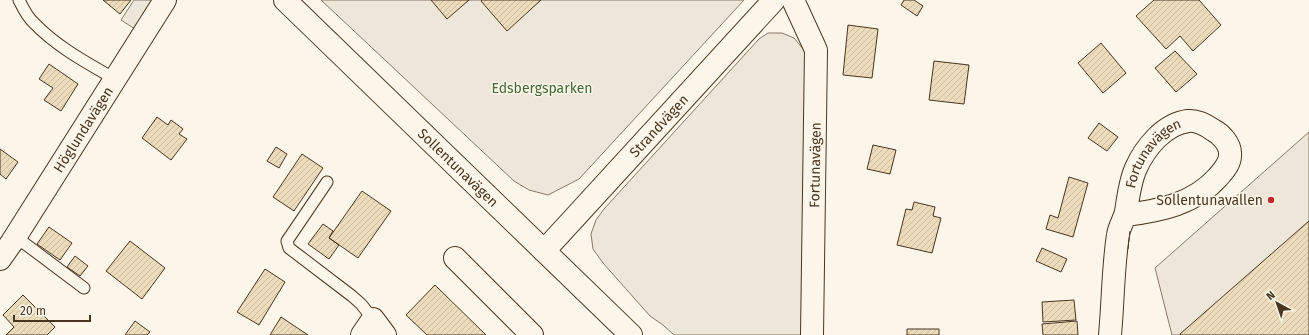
<svg xmlns="http://www.w3.org/2000/svg" width="1309" height="335" viewBox="0 0 1309 335" font-family="'Fira Sans',sans-serif">
  <defs>
    <pattern id="building-hatch" width="6" height="6" patternUnits="userSpaceOnUse"><rect width="6" height="6" fill="#ecdcbc"/><path d="M-1 1l2-2M0 6l6-6M5 7l2-2" fill="none" stroke="#ccbda1"/></pattern>
  </defs>
  <rect width="100%" height="100%" fill="#fbf6e9"/>
  <path fill="#ede6d9" stroke="#887966" d="M321,0H744L579,179L548,195L529,190L514,181Z
    M768,33H782L794,38L804,50L808,66L804,335H674L663,325L650,316L603,263L593,249L591,234L596,220L604,209L759,39Z
    M1309,132V335H1172L1155,268Z"/>
  <path fill="#ede7d9" stroke="#887966" d="M134,0H154L135,29L121,20Z"/>
  <path fill="url(#building-hatch)" stroke="#4a3520" d="M103,0H131L120,14Z
    M431,0H469L447,19Z
    M482,0H541L507,31L481,1Z
    M904,0H914L923,6L917,16L901,5Z
    M1154,0H1199L1221,25L1193,51L1180,36L1166,49L1136,16Z
    M848,25L878,29L872,78L843,75Z
    M1101,43L1126,73L1103,93L1078,63Z
    M1175,51L1197,74L1176,92L1155,68Z
    M934,61L969,65L964,104L929,100Z
    M49,64L78,84L61,111L44,100L53,88L39,79Z
    M157,117L168,125L171,120L183,129L179,134L187,139L171,160L142,138Z
    M1099,123L1118,137L1107,151L1088,138Z
    M873,145L896,150L890,174L867,169Z
    M276,147L287,154L279,168L267,161Z
    M0,149L18,162L6,179L0,174Z
    M302,154L323,168L294,211L273,197Z
    M1069,177L1088,183L1073,237L1046,229L1050,215L1058,218Z
    M362,191L391,211L358,258L329,238Z
    M914,202L935,207L933,216L941,218L932,253L897,245L906,209L912,210Z
    M1309,221V335H1181L1180,334Z
    M323,224L333,231L329,238L339,245L329,259L308,244Z
    M49,227L72,243L60,260L37,244Z
    M130,241L165,268L142,299L106,271Z
    M1042,248L1067,259L1061,272L1036,261Z
    M75,256L88,266L80,276L67,267Z
    M265,269L285,282L259,325L237,312Z
    M435,285L486,335H427L406,315Z
    M23,295L55,327L47,335H6L14,327L3,315Z
    M1074,300L1076,320L1043,322L1042,302Z
    M281,317L308,335H270Z
    M135,321L150,332L147,335H125Z
    M1077,321L1078,335H1043L1042,324Z
    M907,329H939V335H907Z"/>
  <g fill="none" stroke-linecap="round" stroke-linejoin="round">
    <defs>
      <path id="service" d="M19,0C23,8 27,17 34,23C57,47 87,63 115,79
        M327,182L287,241L289,248L352,296L361,304L373,319
        M12,242L24,243L84,288"/>
      <g id="minor">
        <path d="M793,0L816,50L812,335"/>
        <path id="s1" d="M544,251L774,0"/>
        <path d="M455,258L532,335"/>
        <path id="s2" d="M0,259L12,242L165,0"/>
        <path d="M362,335L373,319L385,335"/>
        <path id="s3" d="M1110,335C1113,303 1113,267 1118,235C1119,227 1124,220 1126,212C1128,198 1130,181 1136,168C1145,148 1164,124 1188,121C1197,120 1206,125 1213,130C1221,134 1230,144 1230,153C1231,163 1224,170 1218,177C1194,204 1160,211 1125,215"/>
      </g>
      <g id="tertiary">
        <path id="s4" d="M285,0L631,335"/>
      </g>
    </defs>
    <use href="#service" stroke="#4a3520" stroke-width="13"/>
    <use href="#minor" stroke="#4a3520" stroke-width="24"/>
    <use href="#tertiary" stroke="#4a3520" stroke-width="24"/>
    <use href="#service" stroke="#fbf6e9" stroke-width="11"/>
    <use href="#minor" stroke="#fbf6e9" stroke-width="22"/>
    <use href="#tertiary" stroke="#fbf6e9" stroke-width="22"/>
    <path stroke="#4a3520" stroke-width="1" stroke-dasharray="5 2" stroke-linecap="butt" d="M1128,249L1130,231"/>
  </g>
  <circle fill="#c62828" stroke="#fbf6e9" stroke-width="1.5" cx="1271" cy="200" r="4"/>
  <g text-anchor="middle" stroke-width="3" stroke-linejoin="round" paint-order="stroke">
    <g font-size="14" fill="#436837" stroke="#fbf6e9">
      <text x="542" y="93">Edsbergsparken</text>
    </g>
    <g font-size="14" fill="#4a3520" stroke="#fbf6e9">
      <text dy="5" stroke="none"><textPath href="#s1" startOffset="170">Strandvägen</textPath></text>
      <text dy="5" stroke="none"><textPath href="#s2" startOffset="154">Höglundavägen</textPath></text>
      <text dy="5" stroke="none"><textPath href="#s3" startOffset="192">Fortunavägen</textPath></text>
      <text transform="translate(815 165) rotate(-89)" y="5">Fortunavägen</text>
      <text dy="5" stroke="none"><textPath href="#s4" startOffset="241">Sollentunavägen</textPath></text>
    </g>
    <g font-size="14" fill="#4a3520" stroke="#fbf6e9" text-anchor="end">
      <text x="1263" y="205">Sollentunavallen</text>
    </g>
  </g>
  <g transform="translate(1277 303) rotate(320)" stroke="#fbf6e9" stroke-width="3" paint-order="stroke">
  <path d="M0-3L7 15L0 10L-7 15Z" fill="#4a3520"/>
  <text y="-6" font-size="11" font-weight="bold" text-anchor="middle" fill="#4a3520">N</text>
  </g>
  <path d="M14 315v6h76v-6" fill="none" stroke="#4a3520" stroke-width="2"/>
  <text x="20" y="315" font-size="12" fill="#4a3520" stroke="#fbf6e9" stroke-width="3" paint-order="stroke">20 m</text>
</svg>
